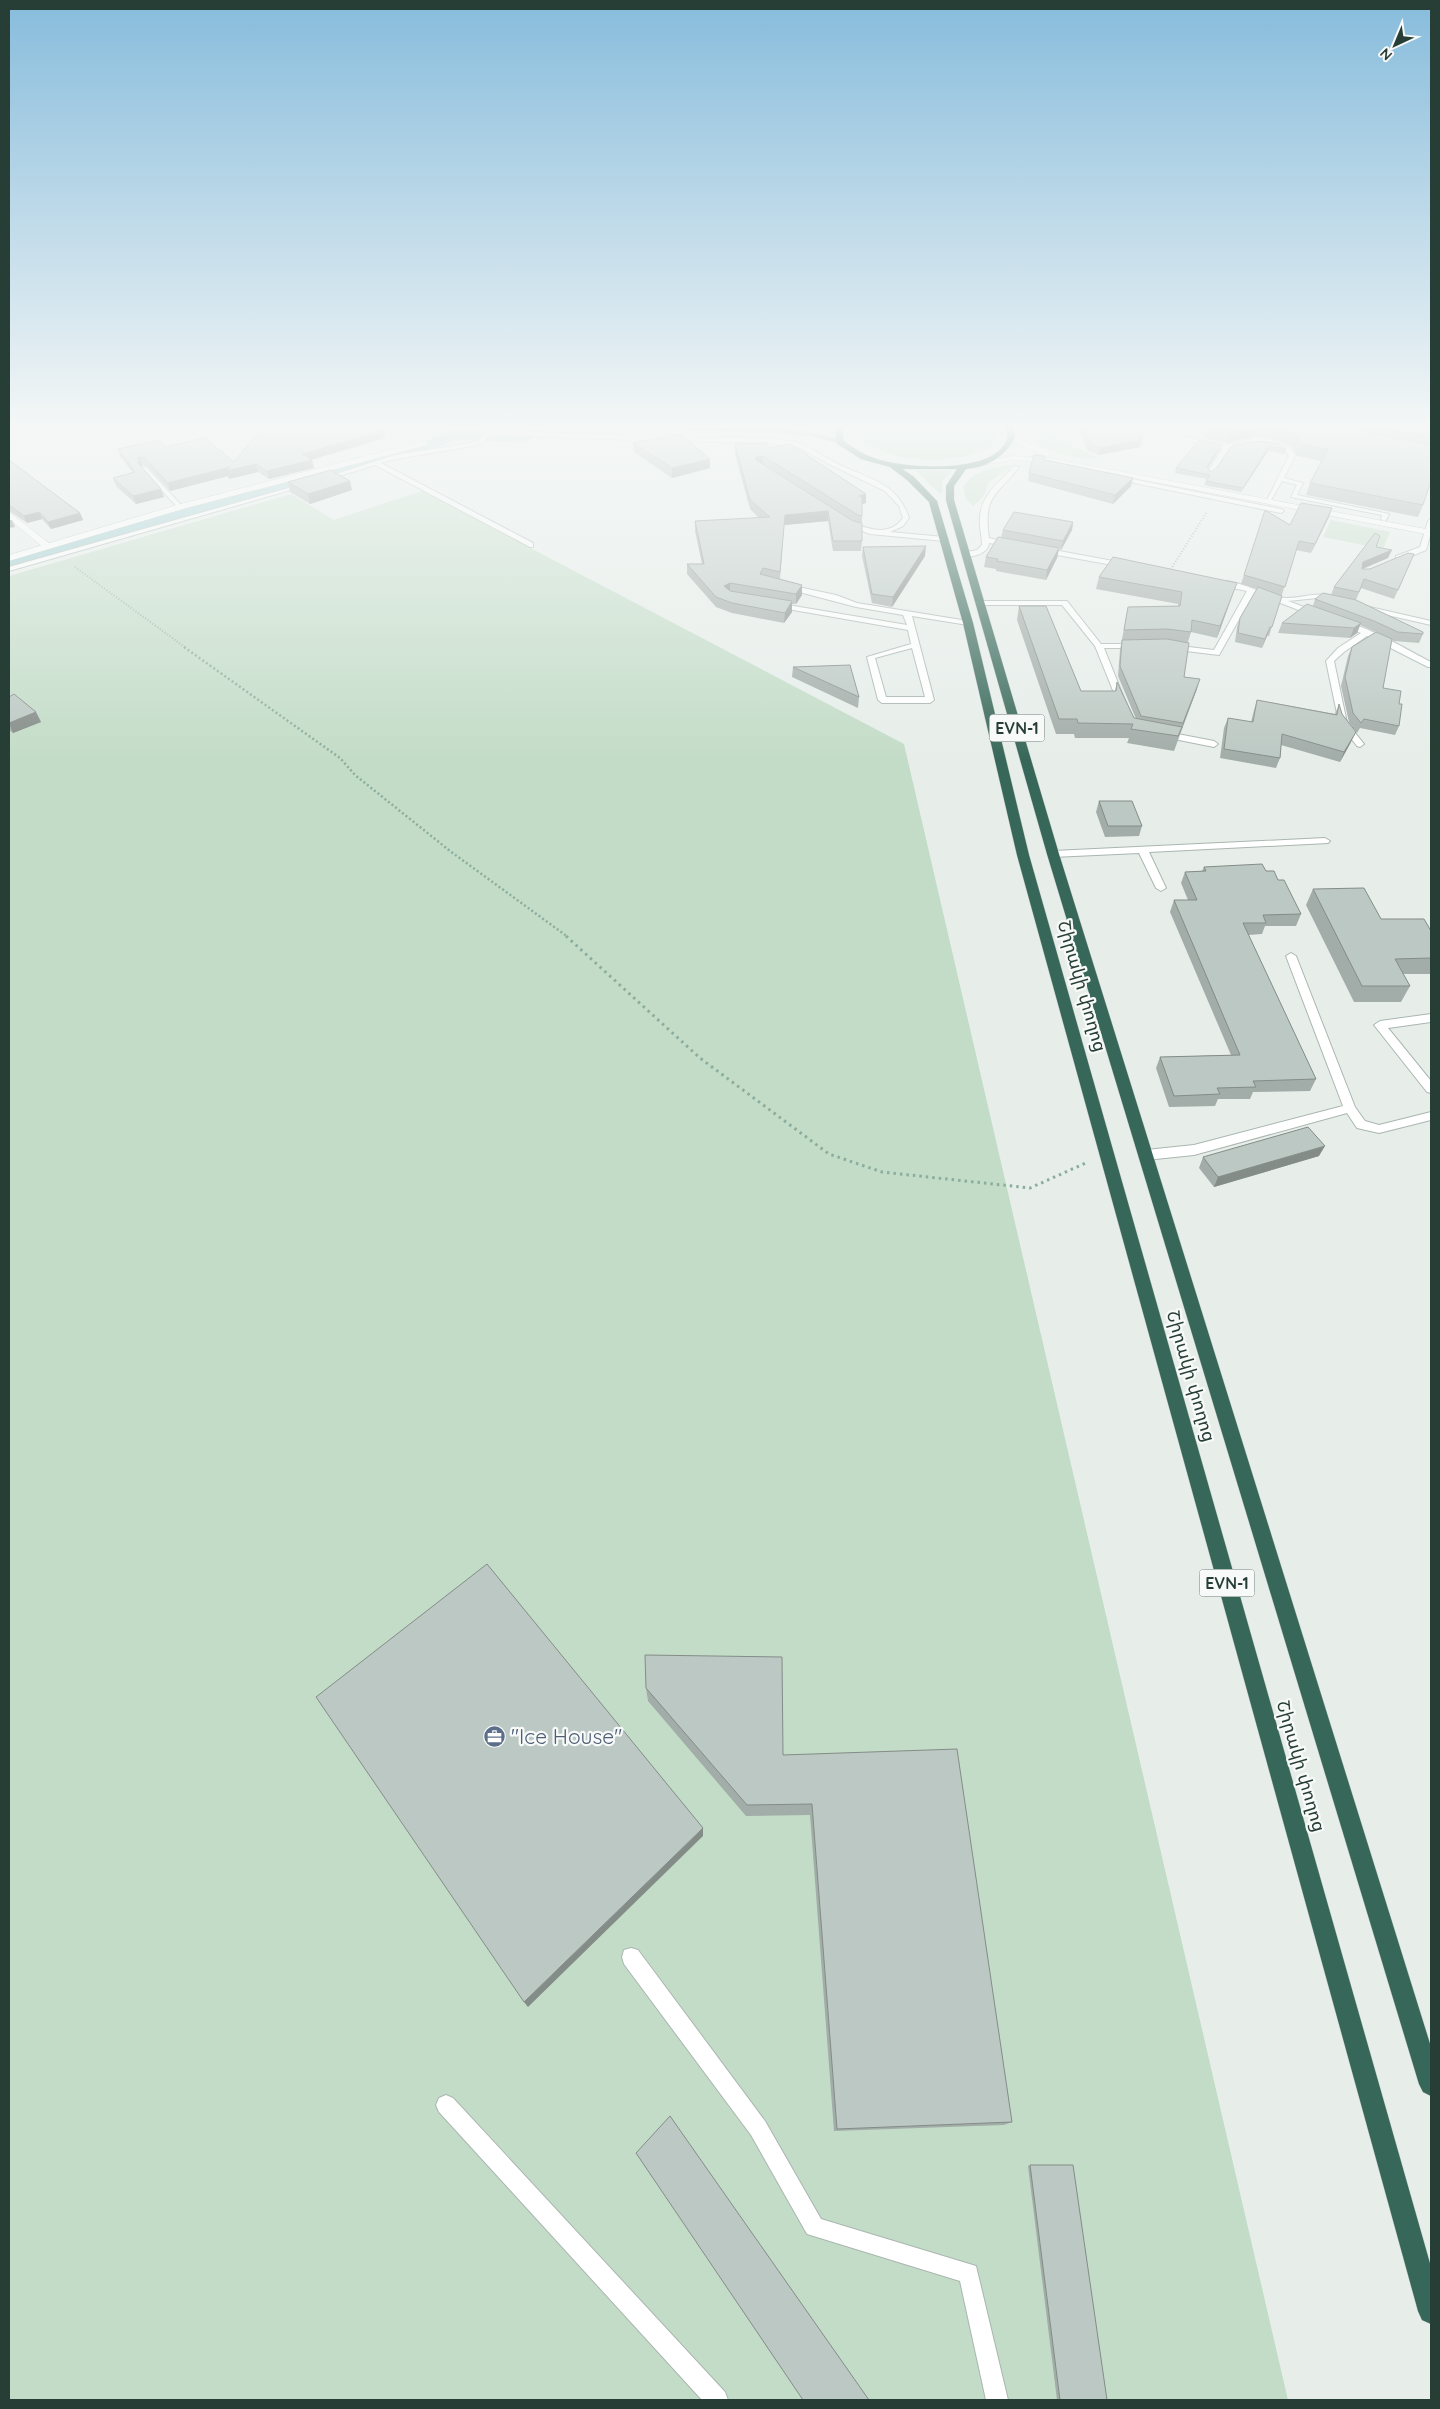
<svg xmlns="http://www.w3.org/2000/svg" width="1440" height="2409" viewBox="0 0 1440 2409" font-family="Quicksand,'Noto Sans Armenian',sans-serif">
  <rect width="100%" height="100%" fill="#e7eeea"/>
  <path fill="#c3dcc7" d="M855,424H994L997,437L992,447C951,466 895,465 858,438Z
    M1025,424H1050L1049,435L1100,458C1085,462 1036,450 1028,436C1026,433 1026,427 1025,424Z
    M1013,465L989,482L983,497L973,506L966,499L963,487C975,470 993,467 1013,465Z
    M915,470L952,471L942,481V493H939Z
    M422,491L904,744L1288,2400H9V696L11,695L9,693V576L291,494L334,520Z
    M1331,520L1390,532L1383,549L1323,537Z"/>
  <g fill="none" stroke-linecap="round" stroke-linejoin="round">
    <path fill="#96c8cb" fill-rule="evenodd" d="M451,430L525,432L533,437L525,442L454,440L442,445L9,569V558L432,439Z"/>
    <defs>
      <path id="lane" d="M488,430L629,436L632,438L629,440L490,434L482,443L473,446L396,459L381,463L533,543V547H530L375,465L326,480L321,479L395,455L470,443L478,441Z
        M1181,436L1227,445L1255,438L1271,440L1291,449L1295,456L1284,478L1303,483L1297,495L1389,514L1386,520L1384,521L1381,519L1382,515L1291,497L1297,485L1282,481L1270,502H1266L1289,456C1281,441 1239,439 1228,450C1221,457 1219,470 1210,475L1207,473L1223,448L1179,439Z
        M695,438C728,439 763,435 795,442C810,446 822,456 836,463C867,479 897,481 909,518L903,526L890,532L944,537L948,539L944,541L870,534L844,524V522L846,521C865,527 888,539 903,518L899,506L885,491L831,465L798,447L765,443L693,441Z
        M1014,466L1019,467C996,497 983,495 989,538L1015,544L1011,546L989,543C988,554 973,557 963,557V553L977,550L982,545C982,536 979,527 980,518C981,494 1000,482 1014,466Z
        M142,467H146L182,506V508H178L142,469Z
        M1117,476L1281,509L1284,511L1281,513L1115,479V477Z
        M303,484L308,485L9,571V567Z
        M1431,519V532L1426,550L1402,560H1396V556L1420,547L1428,521Z
        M1043,548L1124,563L1128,565L1124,567L1040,552L1039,550Z
        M1217,581C1238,579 1258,593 1278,597C1298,602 1320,587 1339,600L1335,602L1317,598L1288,601L1320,613L1321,615L1317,617L1254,593L1219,655L1169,649V645H1172L1214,650L1247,591L1217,585Z
        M784,584L836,595L857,603L968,621L972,623L968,625L912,616L934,700L930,703H882L878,700L867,657L911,644L908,630L776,607L772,605L776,603L907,625L903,615L856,607L784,588ZM912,648L925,697H886L875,658Z
        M977,601H1067L1101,644H1140L1141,646L1137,648H1104L1126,703L1125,705L1118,703L1095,646L1062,605H977Z
        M1361,605L1431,621V625L1361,609Z
        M1340,622C1358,620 1413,653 1431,662V667H1428L1367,636L1344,652L1334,661L1347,723L1364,744L1360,747L1357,746L1339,723L1326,661L1338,648L1361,633L1340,626Z
        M1162,731L1214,741L1218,744L1214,747L1159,736V732Z
        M1325,838L1330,841L1328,843L1149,852L1166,888L1161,891L1156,888L1139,853L1053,857L1048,854L1053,851Z
        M1291,953L1296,956L1355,1107L1365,1121L1379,1125L1431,1112V1120L1379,1133L1357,1128L1347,1113L1194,1155L1146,1160L1142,1158L1140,1155L1142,1152L1146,1150L1194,1145L1343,1106L1286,956Z
        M1431,1014V1022L1388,1028L1431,1081V1093L1427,1092L1374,1025L1380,1021Z
        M631,1948L638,1950L765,2121L821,2219L976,2266L1008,2400H986L960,2281L807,2234L751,2135L624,1964L622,1957L624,1950Z
        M446,2095L453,2098L725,2392L728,2400H702L439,2112L436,2105L439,2098Z"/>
      <path id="street" d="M9,512L50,544V548H44L9,519Z"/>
      <path id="secondary" d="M1008,436H1014L1053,454L1046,456L1008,440Z
        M424,441H427V445L183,509L9,561V555L177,505Z
        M1012,456L1049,458L1431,530V535L1049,462L1012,460L987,464L983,462Z"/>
      <path id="primary" d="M580,424L780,429L810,432L843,441L839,443L810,436L780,433L584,426Z"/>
      <path id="highway" d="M835,424H843V440C854,449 866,456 880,460C908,468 995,475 1007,439C1008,435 1006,429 1005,424H1013L1015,438C1004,457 988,467 966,469L954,486V500L1059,854L1431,2047V2096L1423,2092L1419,2084L1047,854L946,500V486L957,469H902L913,476L937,501L973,623L1029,855L1431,2267V2324L1422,2320L1418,2311L1017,855L963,623L929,502L907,480L890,467L861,459L836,443Z"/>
    </defs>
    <use href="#lane" stroke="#aab6b0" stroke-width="2"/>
    <use href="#street" stroke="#aab6b0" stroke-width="1"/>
    <use href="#secondary" stroke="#a6b8b0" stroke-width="1"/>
    <use href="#primary" stroke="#c3c9c7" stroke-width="1"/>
    <use href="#highway" stroke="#c3c9c7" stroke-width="1"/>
    <path stroke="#8bad9f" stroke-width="2" stroke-dasharray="1 2" stroke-linecap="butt" d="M75,567L186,648
      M1169,572L1207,512"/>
    <path stroke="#8bad9f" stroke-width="2.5" stroke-dasharray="2 2.5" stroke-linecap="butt" d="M184,647L340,758L355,775L450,851L568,937"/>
    <path stroke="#8bad9f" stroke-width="3" stroke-dasharray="2.5 4" stroke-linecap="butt" d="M566,936L700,1058L829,1154L882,1172L1030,1188L1088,1162"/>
    <use href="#lane" fill="#fff" fill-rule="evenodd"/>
    <use href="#street" fill="#fff" fill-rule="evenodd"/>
    <use href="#secondary" fill="#fff" fill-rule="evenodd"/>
    <use href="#primary" fill="#719e8e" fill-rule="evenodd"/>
    <use href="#highway" fill="#376758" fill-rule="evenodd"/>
  </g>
  <path fill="#a2aca8" d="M265,424H367L384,431L385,438L311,460L314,468L269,479L258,472L229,479L228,476L170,491L147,466L142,465V467L161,489L164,497L136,504L116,486L113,478L133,473L120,456L118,449L165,447L234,462Z
    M1079,424H1144L1140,447L1099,455L1088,451L1078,428Z
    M1208,424H1406L1431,437L1428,444L1423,505L1418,517L1306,495L1310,483L1322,461L1297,456L1292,447L1271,438L1255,436L1227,443L1203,438L1206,427Z
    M1261,441L1286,449L1285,454L1268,451L1241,492L1204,485L1207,479L1175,473L1176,468L1220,449L1208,468L1211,472Z
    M633,443L710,468L672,478L634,452Z
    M735,444L769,448L866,503L862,504V541L861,551H833L828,521L784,525L780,579L802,585V595L796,604H792V612L784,623L732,613L716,607L687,574V564H702L695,531V521L759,518L750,509L735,454Z
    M9,460L80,513L83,520L51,529L42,519L27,523L9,511Z
    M1045,460L1131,486L1113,504L1028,481L1029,473Z
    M288,482L352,490L310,504L290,492Z
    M1332,508L1329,517L1311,553L1296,550L1269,636H1267L1262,648L1235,642L1237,627L1240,618L1257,589L1241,584L1265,510L1290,525Z
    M1073,522L1072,530L1061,550L1059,549L1057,558L1046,580L996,571V569L984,567L986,557L1001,537L1003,530Z
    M863,547L925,556L892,607L872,603L862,556Z
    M1376,547L1388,558L1363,569H1370L1414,554L1394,599L1361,588L1356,600L1423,634L1419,643L1394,641L1392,640L1383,688L1399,704V726L1395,735L1360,728L1357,733L1349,722L1341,686L1348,656L1352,647L1376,632L1360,625L1357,633L1350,638L1278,633L1282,623L1313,606L1315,599L1331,595L1334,587Z
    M1099,577L1233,594L1217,638L1191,632L1188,642L1184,677L1197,689L1174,751L1127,743L1129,738H1075L1074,734H1056L1017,620L1019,606L1081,691H1115L1117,682L1134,718L1136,719L1118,676L1120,650L1128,607L1178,606V604L1096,589Z
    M793,667L859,697L858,708L792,677Z
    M9,697L36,712L41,722L13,733L9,730Z
    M1257,700L1335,714L1339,704L1342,714L1351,742L1340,762L1281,745L1280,758L1276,768L1220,758L1224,728L1228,718L1251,722L1254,710Z
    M1099,801L1142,826L1139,836L1105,837L1096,812Z
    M1204,867L1266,871L1278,880L1301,914L1296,926H1265L1262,934L1248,935L1316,1079L1310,1091L1253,1092L1250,1099H1218L1215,1106L1169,1107L1156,1068L1160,1057L1231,1055L1170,912L1174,900H1188L1181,883L1185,872L1202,871Z
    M1313,889L1381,919L1431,958V974H1403L1410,986L1401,1002H1354L1306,905Z
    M1319,1156L1214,1187L1199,1168L1203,1157Z
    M646,1688L783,1755L1012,2122L1004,2125L834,2131L810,1815L746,1816L648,1701Z
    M1030,2165L1107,2400H1057L1028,2166Z"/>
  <path fill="#848c88" d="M1258,424L1255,436L1227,443L1230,431Z
    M384,431L385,438L303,462L302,454Z
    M1142,439L1140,447L1099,455L1101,448Z
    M1221,445L1220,449L1205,472L1207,467Z
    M1269,446L1268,451L1241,492L1243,488Z
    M763,456V465L755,467L756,457Z
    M139,457L142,465L141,470L138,463Z
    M710,459V468L672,478V468Z
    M312,460L314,468L269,479L267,471Z
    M256,464L258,472L229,479L228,476L170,491L168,483L230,467Z
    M1133,478L1131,486L1113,504L1115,495Z
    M350,481L352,490L310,504L308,494Z
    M161,489L164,497L136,504L133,496Z
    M866,494V503L859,505V496Z
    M1332,508L1329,517L1311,553L1315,544Z
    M828,511V521L784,525L779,582L785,515Z
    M39,512L42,519L27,523L24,516Z
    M80,513L83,520L51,529L48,522Z
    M9,520H12L15,527L9,528Z
    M1073,522L1072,530L1061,550L1063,541Z
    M926,546L925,556L892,607L893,597Z
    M1059,548L1057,558L1046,580L1047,570Z
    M1392,550L1388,558L1359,570L1363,562Z
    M730,583V593L724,586Z
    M1237,583L1217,638L1220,626Z
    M802,585V595L796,604V594Z
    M792,601V612L784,623L785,613Z
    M1361,623L1357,633L1350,638L1354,628Z
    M1270,627L1267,636L1262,648L1265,639Z
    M1200,679L1197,689L1180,733L1183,723Z
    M36,712L41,722L13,733L9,723Z
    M1356,732L1351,742L1340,762L1344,752Z
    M1325,1146L1319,1156L1214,1187L1218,1177Z
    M703,1828V1836L528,2007L524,2002Z"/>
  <path fill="#bcc8c3" stroke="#848c88" d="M265,424H365L384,431L302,454L312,460L267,471L256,464L226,471L230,467L168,483L145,458L139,457L138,463L161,489L133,496L113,478L135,472L118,449L160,440L165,447L205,438L234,462Z
    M1081,424H1144L1142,439L1101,448L1090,443Z
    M1208,424H1406L1431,427V437L1371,427L1366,432L1431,445V481L1423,505L1310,483L1328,449L1301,444L1296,435L1275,426L1258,424L1230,431L1206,427Z
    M680,434L710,459L672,468L633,443Z
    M1199,440L1221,445L1207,467L1211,472L1218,466L1231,447L1236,444L1261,441L1278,444L1286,449L1269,446L1243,488L1206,481L1210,475L1176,468Z
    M767,443L769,448L790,444L866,494L859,496L862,497V516L858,515L763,456L756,457V460L853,521L862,523V541H833L828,511L785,515L780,572L763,568L760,574L802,585L796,594L730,583L724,586L730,591L792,601L785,613L732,603L716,597L687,564H704L695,521L770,517L750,500L735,444Z
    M1034,455L1044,456L1045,460L1133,478L1115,495L1029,473Z
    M9,460L80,513L48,522L39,512L24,516L9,505Z
    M331,470L350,481L308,494L288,482Z
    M1301,503L1332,508L1315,544L1299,541L1285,587L1244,575L1265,510L1290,525Z
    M1014,512L1073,522L1063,541L1003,530Z
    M1375,533L1380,536L1376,547L1392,550L1363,562L1362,569H1370L1408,553L1414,554L1398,590L1364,579L1359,592L1334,587Z
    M998,537L1059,548L1047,570L997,561L998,559L986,557Z
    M926,546L893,597L872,594L863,547Z
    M1113,557L1237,583L1220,626L1192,620L1191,632L1167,629L1124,630L1128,607L1180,606L1182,592L1099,577Z
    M1258,587L1282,596L1272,627H1270L1265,639L1238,633L1240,618Z
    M1323,593L1356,600L1423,632V634L1398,632L1374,621L1315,599Z
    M1307,604L1361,623L1354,628L1282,623Z
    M1019,606H1046L1081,691H1116L1117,682L1134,718L1182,727L1178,736L1131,729L1133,724L1078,723L1077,719H1059Z
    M1376,632L1392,639L1383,688L1401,691L1399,704H1402L1399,726L1364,719L1361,723L1353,713L1345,677L1352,647Z
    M1167,639L1189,643L1184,677L1200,679L1183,723L1141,716L1120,666L1122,640Z
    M850,665L859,697L793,667Z
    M14,694L36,712L9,723V697Z
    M1257,700L1337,715L1339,704L1342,714L1356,732L1344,752L1282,734L1280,758L1224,749L1228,718L1253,722Z
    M1099,801H1132L1142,826H1108Z
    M1262,864L1266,871H1274L1278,880H1284L1301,914L1263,915L1266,923H1243L1316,1079L1253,1081L1256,1087L1217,1088L1220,1094L1174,1096L1160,1057L1240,1055L1174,900H1197L1185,872L1206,871L1204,867Z
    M1364,888L1381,919H1424L1431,931V958L1395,959L1410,986H1362L1313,889Z
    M1308,1127L1325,1146L1218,1177L1203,1157Z
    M487,1564L703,1828L524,2002L316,1697Z
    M645,1655L782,1657L783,1755L957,1749L1012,2122L837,2129L812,1804L747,1805L646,1688Z
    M670,2116L869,2400H803L636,2153Z
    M1030,2165H1073L1107,2400H1060Z"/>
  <linearGradient id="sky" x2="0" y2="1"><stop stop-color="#87bcdc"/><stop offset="0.56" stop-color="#f4f7f6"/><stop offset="1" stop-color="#f4f7f6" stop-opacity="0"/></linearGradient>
  <rect width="1440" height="761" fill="url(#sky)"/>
  <defs>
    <symbol id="office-disc" viewBox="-11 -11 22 22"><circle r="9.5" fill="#5c6f8a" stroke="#f7faf8"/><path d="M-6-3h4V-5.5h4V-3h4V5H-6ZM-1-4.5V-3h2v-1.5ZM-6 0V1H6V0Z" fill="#fff"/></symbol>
  </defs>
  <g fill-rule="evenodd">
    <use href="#office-disc" x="482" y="1724" width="25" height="25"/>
  </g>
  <g text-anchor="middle" stroke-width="4.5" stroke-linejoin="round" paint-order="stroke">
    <g fill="#f7faf8" stroke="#657670" stroke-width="1">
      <rect x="989.5" y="714.5" width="55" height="27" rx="4"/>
      <rect x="1199.5" y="1569.5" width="55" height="27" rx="4"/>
    </g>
    <g font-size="16" font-weight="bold" fill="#273e36">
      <text x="1017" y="734">EVN-1</text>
      <text x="1227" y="1589">EVN-1</text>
    </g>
    <g font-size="18" fill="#273e36" stroke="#f7faf8">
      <text transform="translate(1082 986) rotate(74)" y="6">Շիրակի փողոց</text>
      <text transform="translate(1191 1376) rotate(74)" y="6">Շիրակի փողոց</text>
      <text transform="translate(1301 1766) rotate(74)" y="6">Շիրակի փողոց</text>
    </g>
    <g font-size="21" fill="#4e5e75" stroke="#f7faf8" text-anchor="start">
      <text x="511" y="1744">"Ice House"</text>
    </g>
  </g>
  <rect width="1440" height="2409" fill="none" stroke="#273e36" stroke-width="20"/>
  <g transform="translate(1395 45) rotate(224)" stroke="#f7faf8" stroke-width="4" paint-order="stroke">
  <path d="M0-4L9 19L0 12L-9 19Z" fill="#273e36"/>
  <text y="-8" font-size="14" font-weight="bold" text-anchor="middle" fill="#273e36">N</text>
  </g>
</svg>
